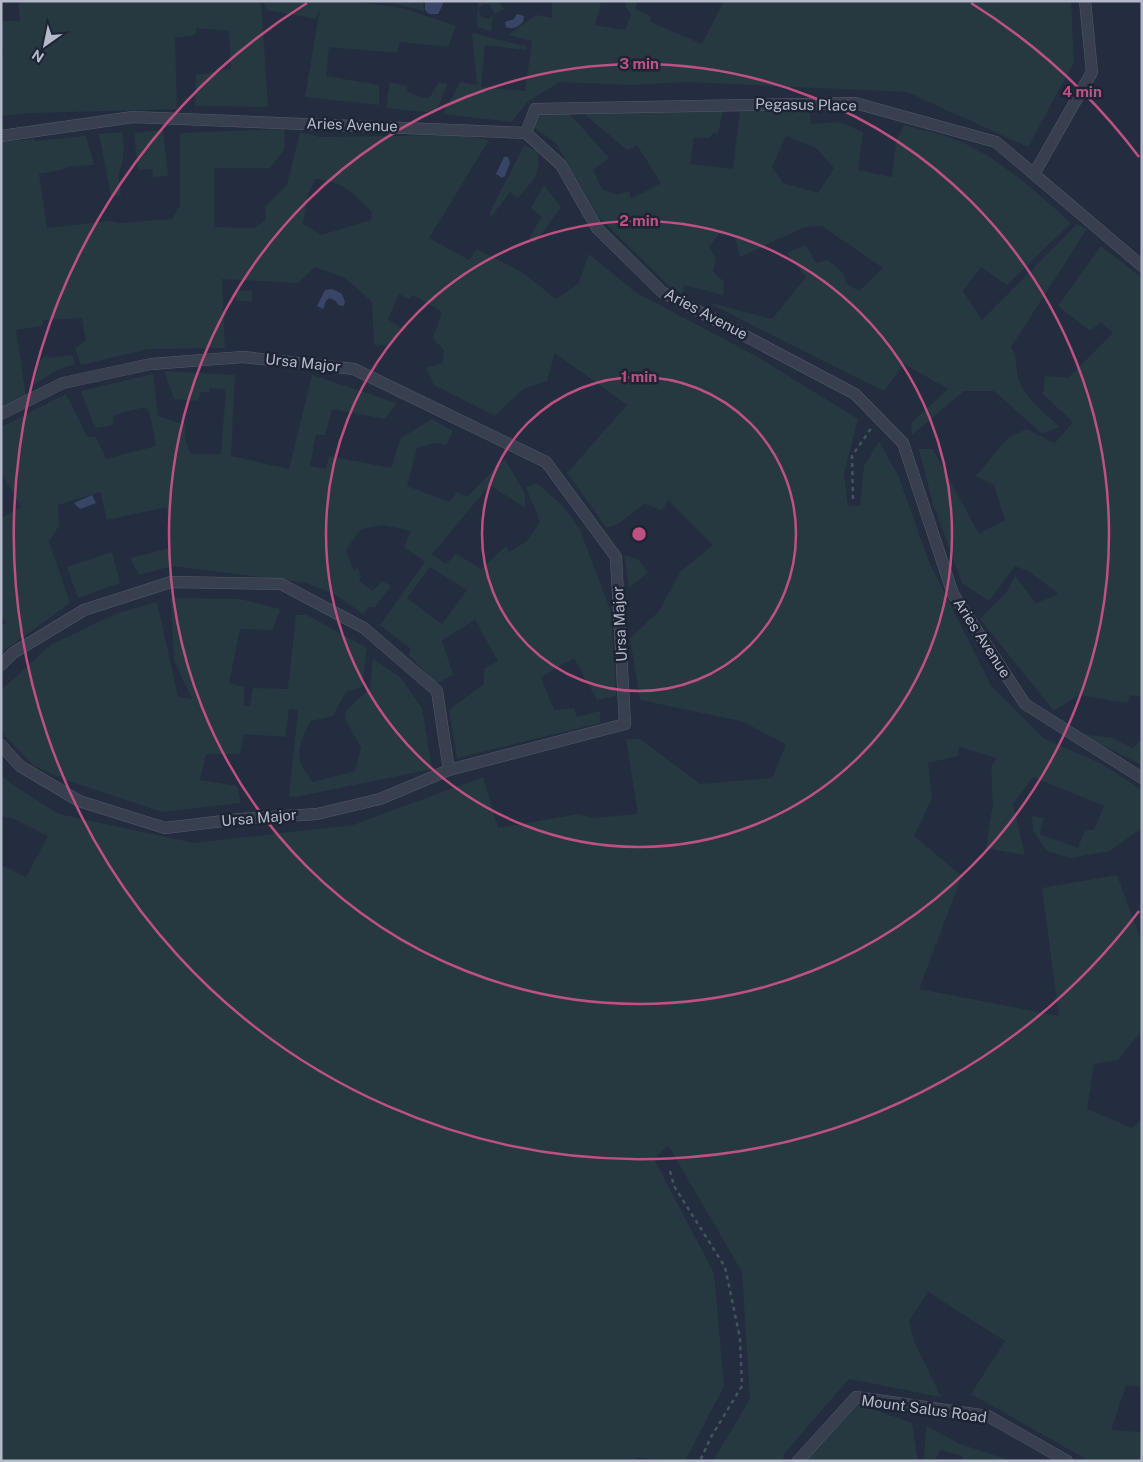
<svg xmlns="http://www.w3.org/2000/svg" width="1143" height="1462" viewBox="0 0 1143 1462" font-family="'Public Sans',sans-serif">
  <rect width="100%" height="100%" fill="#242c3f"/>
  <path fill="#263940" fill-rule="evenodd" d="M18,1H261L268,107L195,106L196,75L231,69L229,31L197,28L195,35L175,38L177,109L33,113L1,116V57L4,50L1,48V21H20Z
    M262,1H351L403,8L456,26L448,47L400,42L397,53L329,47L326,76L379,85V105L305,97L320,8L316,19L267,10Z
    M363,1H423L424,11L396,4Z
    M478,1H498L504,9L495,14L489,4H484L479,8V13L482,17L489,19L493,16L491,31L477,27Z
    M552,1H597L601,4L595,25L625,30L631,14L625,7L627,1H638L635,9L651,16L650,22L702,44L724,1H1071L1074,62L1028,147L907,92L688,82L630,85L560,82L527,102L512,122L443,114L460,82L477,85L472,33L526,46L527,50L485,45L481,87L525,91L532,41L508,35L536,15L552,18Z
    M390,82L407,86L406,91L423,98H429L439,82L448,84L435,113L386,108Z
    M779,108L810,110L811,124L839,122L863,132L858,170L892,177L896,141L904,125C918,129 934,132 949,137C997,155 1033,189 1071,223L1007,285L981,267L963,291L982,320L1077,224L1087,229L1011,347C1018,356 1015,370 1019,381C1027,400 1045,413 1060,427L1042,434L994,391H964L912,435L911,423L948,389L904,364L884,391L707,302L772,319L806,277L787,253L806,245L816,263L828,260L843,273L847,284L859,291L883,268L822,226L805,227L740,257L735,237L719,234L709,247L716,258L713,271L724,282L723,295L684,285L682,294L668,285L597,215L556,143L532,126L540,114L568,112L609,158L593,170L602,189L616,195L629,191L631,199L661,183L637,145L627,150L583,113L689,112L723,109L718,134L713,133L709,138H694L690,164L733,169L740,109ZM786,136L816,148L834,168L818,193L783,183L772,167Z
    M285,129L284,150L270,168H214V227L254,228L266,220L265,207L287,185L300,132L320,137L463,135L489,140L429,238L469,260L477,249L523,273L556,299L578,284L589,254L635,292L758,357L858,419L844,474L848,506H860L864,466L879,441L899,477L929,562L992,687L1043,738L1100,763L1142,790V828L1110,851L1070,858L1047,851L1033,831L1032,816L1044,818L1040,834L1078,848L1085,830H1094L1104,806L1033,777L1013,804L1025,855L986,848L993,803L991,767L997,758L959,747L958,756L928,763L932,799L914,836L962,876L919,989L1059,1016L1042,888L1117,875L1142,942V1030L1118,1060L1094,1064L1087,1109L1132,1128L1142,1119V1387L1126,1385L1111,1430L1142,1432V1461L1086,1459L971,1394L1005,1341L928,1292L909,1321L914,1341L941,1397L849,1379L784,1454L783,1461H713L750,1399L742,1272L668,1145L654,1159L714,1273L724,1386L685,1461H664L639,1457L632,1461H1V865L26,877L48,836L14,819L1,816V775L13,785L59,814L194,843L353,825L483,777L498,828L579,814L594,818L638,814L626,739H640L700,784L772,778L786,744L741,721L640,700L630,638L659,611L680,572L713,545L668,500L662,511L645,503L620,523L607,528L567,473L627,405L555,353L547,381L523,389L495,416L434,385L426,368L442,363L444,350L433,338L442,312L413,295L409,299L399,294L388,319L401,328L389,346L374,345L372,302L345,278L315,267L298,283L222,279L225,348L149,349L81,365L75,348L86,340L82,318L43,320L42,326L16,330L26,396L1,408V142L34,139L35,141L86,136L94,165L67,167L65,169L39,174L47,228L110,221L118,223L172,219L180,206V133ZM315,179C342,181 353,193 372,212L371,220L321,235L303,224L308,194Z
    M163,130L168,176L153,177L152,169L138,170L134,133Z
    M122,132L124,146L122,164L118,176L121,195L111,196L99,134Z
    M524,145L537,151C543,173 532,182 518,198L510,192L492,216L489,214Z
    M544,185L561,207L535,243L529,238L542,217L531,208Z
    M1101,246L1142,278V697L1130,695L1127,703L1079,695L1054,711L980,619L1007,592L1015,576L1036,603L1059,594L1028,571L1015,566L989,601L962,583L933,504L919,449H933L979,534L1005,520L994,485L976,476L1008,438L1026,429L1055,443L1073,422L1043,394L1045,376L1068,378L1113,333L1101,322L1090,331L1058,306Z
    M236,290L252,291V301H236Z
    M47,355V358L72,355L75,364L55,371L34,385C35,374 36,361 47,355Z
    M164,371L235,375L231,456L289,469L312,375L397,403L385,419L332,409L325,435H316L310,466L326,469L329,456L391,468L401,438L432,419L453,431L446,445L435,443L417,448L407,486L449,502L457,492L467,497L505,459L525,494V508L490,485L432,554L446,564L456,554L481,569L506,546L509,552L527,541L540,522L526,487L537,483L564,507L580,530L611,612L616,696L597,700L574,658L541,677L554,710L574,708L577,717L600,711V723L457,758L449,710L484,684V669L498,661L475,620L442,640L453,675L436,684L409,655L411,649L380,625L425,562L404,547L411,531L383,525L361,529L346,550L354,571L357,567L361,576L359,581L373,591L382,581L391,586L375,607H369L363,614L336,595L307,583L172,566L139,575L130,558L170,548L167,507L107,520L100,492L58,505L59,526L49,541L70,603L1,653V626L6,623L1,615V518L21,507L1,472V427L66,394L87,437H96L106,459L156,446L150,414L145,407L114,415L113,425L95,428L81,391L153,374L158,416L185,425V440L191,454H221L226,389L210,388L209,392H201L198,401L174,399ZM430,567L467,590L442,624L407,598Z
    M112,552L120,583L78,598L67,567Z
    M624,555L638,559L648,573L629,588Z
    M171,598L240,599L280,609L273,630L240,629L229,683L244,687V706H250L253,688L288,689L296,615H307L367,648L362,687L346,692L333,716L311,721C297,747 293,758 313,782L355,771L361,748L345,719L346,710L370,689L373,659L400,677L422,708L432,769L296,797L289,796L298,710L289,709L285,737L244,734L240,754H206L200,780L237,786L241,803L162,812L66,780L34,766L1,732V690L52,644L118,613L157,602L178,697L192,699L174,660Z
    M1080,734L1113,738L1132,748L1142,740V765Z
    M856,1403L912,1423L918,1461H804Z
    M926,1426L960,1444L1012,1461H961L963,1456L940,1450L935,1461H924Z"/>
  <path fill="#384566" d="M425,1H442L443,4L438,14H429L425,10Z
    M517,14L524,16L523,22C518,27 513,30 506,27L505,22L514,19Z
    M504,157H508L510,163L505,176L502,178L496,174Z
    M332,289L341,293L345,301L344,306L338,305L336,301L329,298L326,301L323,309L317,306L325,290Z
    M92,495L96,503L80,509L74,503Z"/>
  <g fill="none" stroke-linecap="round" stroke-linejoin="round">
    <defs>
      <path id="minor" d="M526,133L535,109L855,103L996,142L1142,266
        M1,136L133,117L526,133L561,165L597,228L662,292L855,394L903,443L953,594L1025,704L1142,778
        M1034,174L1092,72L1085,1
        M1,414L63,383L151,364L243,357L354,369L546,462L616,557L625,724L449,770L380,799L317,814L240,819L165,828L79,801L20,766L1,745
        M1,665L13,653L84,610L171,582L281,584L364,628L437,691L449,770
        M798,1461L856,1397L988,1416L1067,1461"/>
    </defs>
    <use href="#minor" stroke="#535a6a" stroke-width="12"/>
    <path stroke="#41555a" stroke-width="2.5" stroke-dasharray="4 4" stroke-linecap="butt" d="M853,499L852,456L872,427
      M670,1171L674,1186L725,1267L740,1338L742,1386L711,1437L700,1461"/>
    <use href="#minor" stroke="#383f4f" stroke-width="11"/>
  </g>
  <g fill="none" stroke="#bd5182" stroke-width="2.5">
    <circle cx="639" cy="534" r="157"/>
    <circle cx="639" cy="534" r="313"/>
    <circle cx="639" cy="534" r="470"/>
    <path d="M1139 911A626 626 0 1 1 307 3M971 3A626 626 0 0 1 1139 157"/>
  </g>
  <g text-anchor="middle" stroke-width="5" stroke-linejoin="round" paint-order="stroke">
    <g font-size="15" fill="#b5baca" stroke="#1d2434">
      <text transform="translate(806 105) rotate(1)" y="5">Pegasus Place</text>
      <text transform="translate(352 125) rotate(2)" y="5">Aries Avenue</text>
      <text transform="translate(706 314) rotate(28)" y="5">Aries Avenue</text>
      <text transform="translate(303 363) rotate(6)" y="5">Ursa Major</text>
      <text transform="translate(620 624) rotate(-93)" y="5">Ursa Major</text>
      <text transform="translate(982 638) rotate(57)" y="5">Aries Avenue</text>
      <text transform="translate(259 818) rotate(-5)" y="5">Ursa Major</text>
      <text transform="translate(924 1409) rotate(8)" y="5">Mount Salus Road</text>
    </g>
  </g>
  <circle cx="639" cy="534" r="8" fill="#bd5182" stroke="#1d2434" stroke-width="2.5"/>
  <g font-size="15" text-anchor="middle" font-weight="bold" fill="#bd5182" stroke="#1d2434" stroke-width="5" stroke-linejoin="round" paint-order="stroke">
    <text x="639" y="69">3 min</text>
    <text x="1082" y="97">4 min</text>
    <text x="639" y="226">2 min</text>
    <text x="639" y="382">1 min</text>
  </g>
  <rect width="1143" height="1462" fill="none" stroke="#b5baca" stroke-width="5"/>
  <g transform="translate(45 45) rotate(213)" stroke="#1d2434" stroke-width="4" paint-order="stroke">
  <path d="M0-4L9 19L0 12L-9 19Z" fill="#b5baca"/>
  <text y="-8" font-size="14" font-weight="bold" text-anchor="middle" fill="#b5baca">N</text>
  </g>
</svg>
